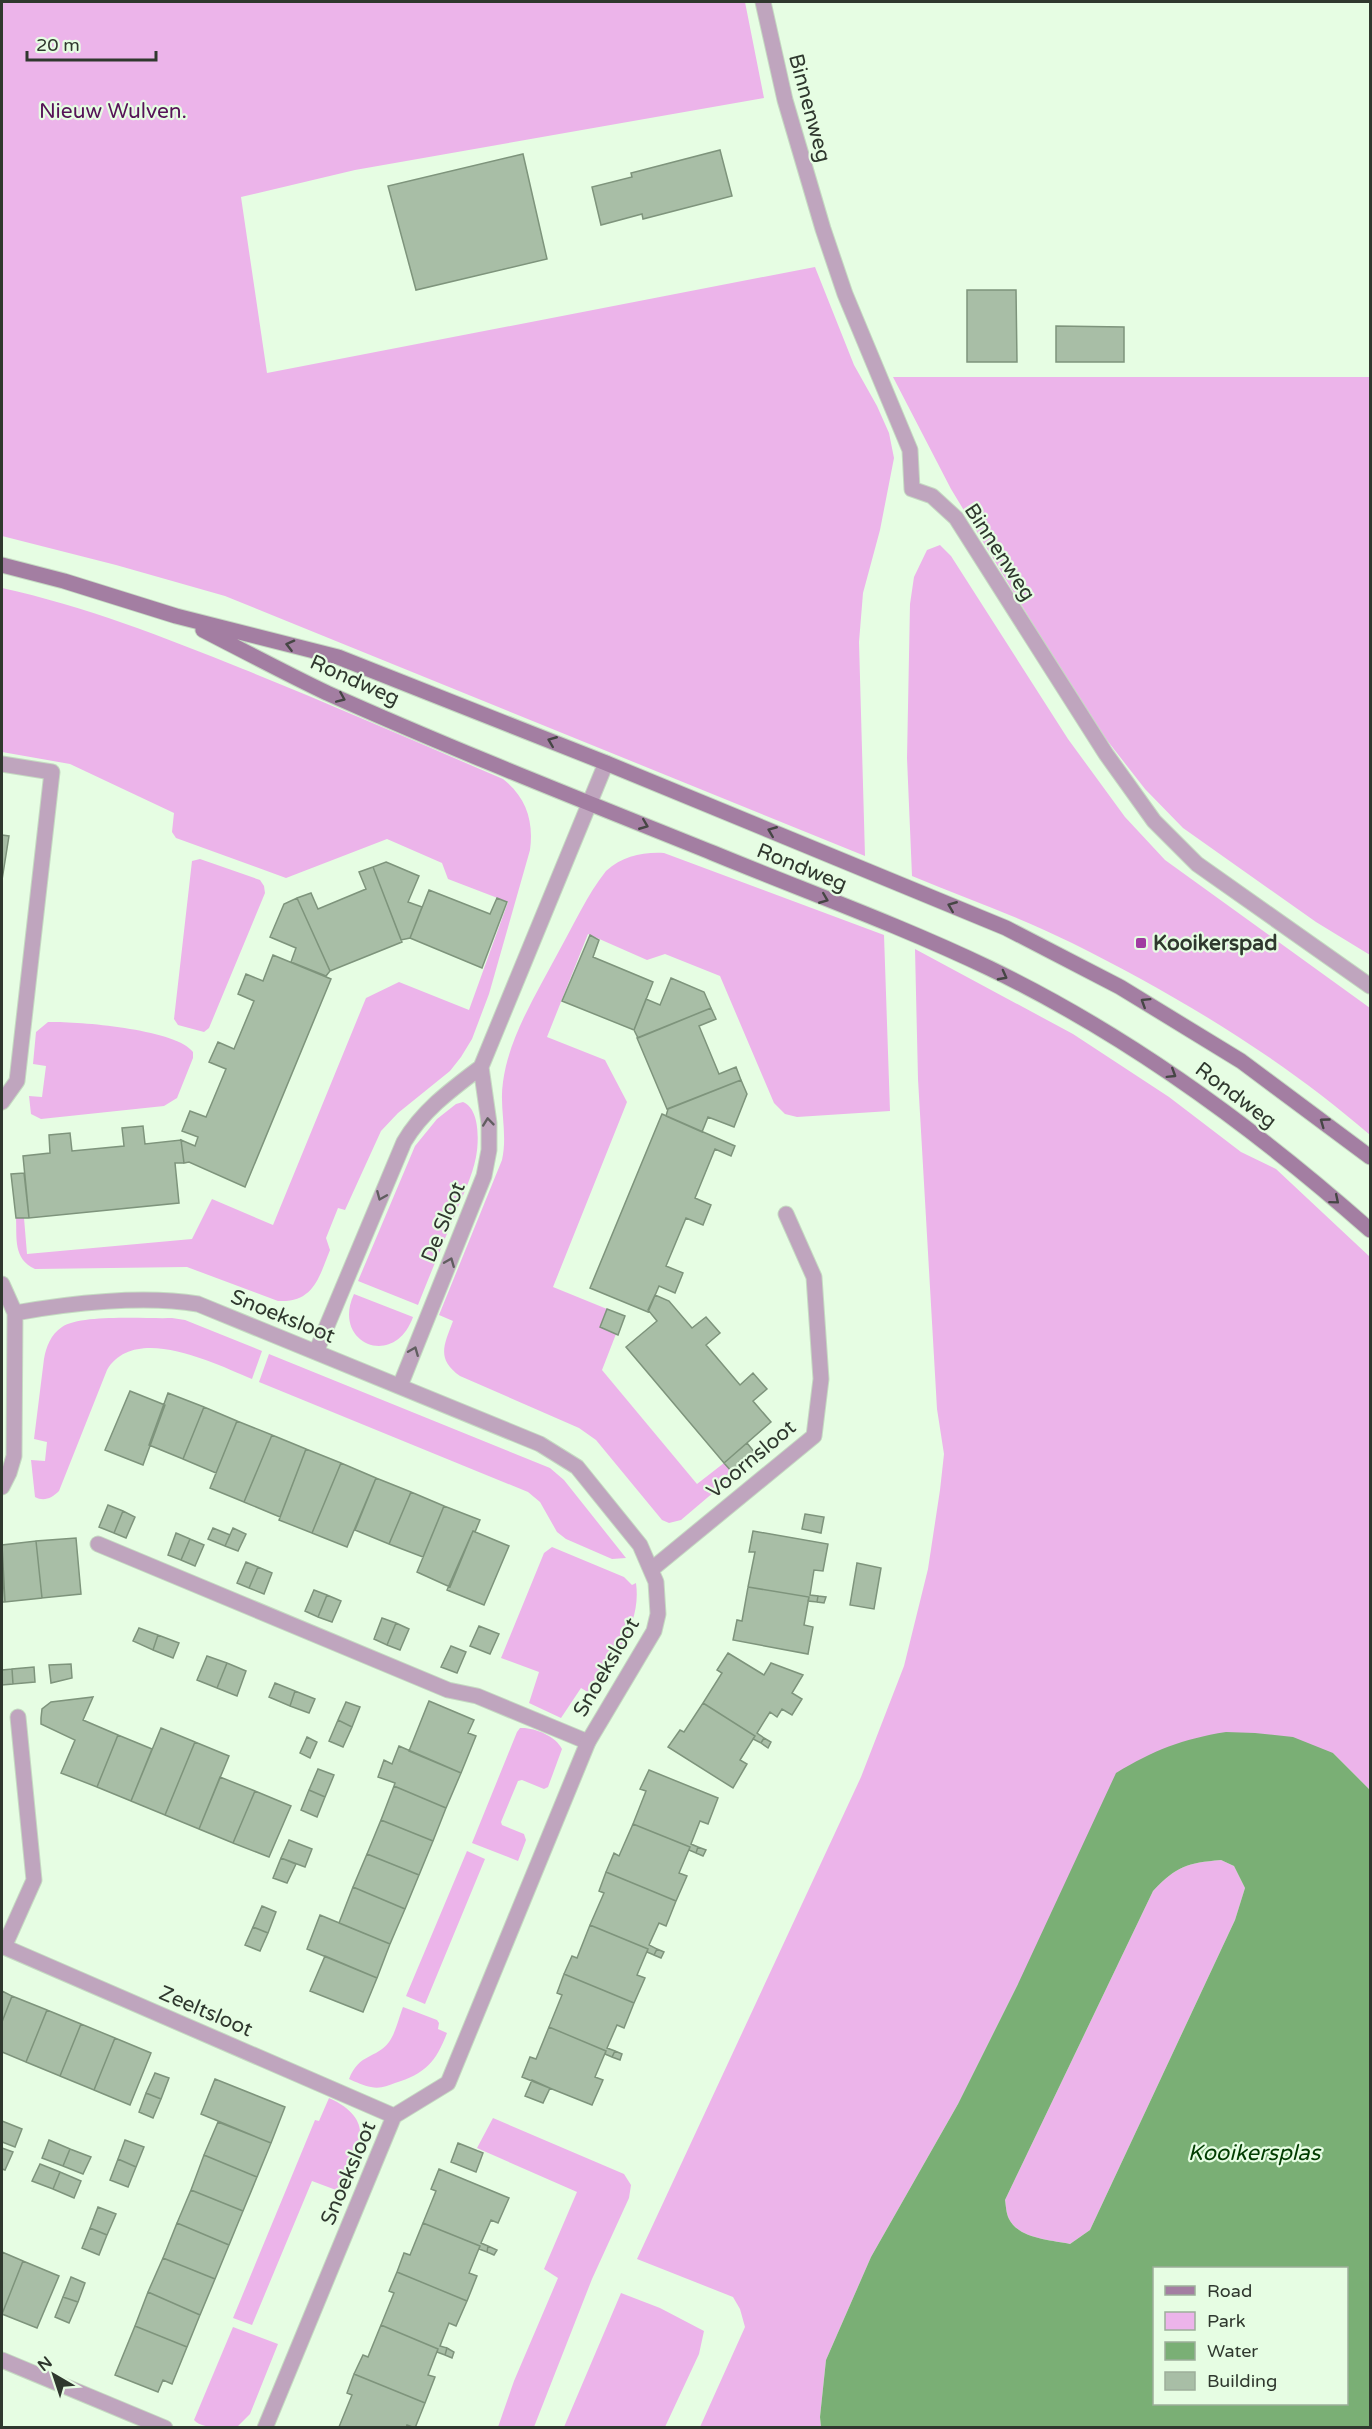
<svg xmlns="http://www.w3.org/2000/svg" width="1372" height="2429" viewBox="0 0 1372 2429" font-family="'Varela Round',sans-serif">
  <rect width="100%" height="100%" fill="#e6fde3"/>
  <path fill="#ecb4ea" d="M2,2H745L764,98L355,170L241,197L267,373L815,267L854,365L877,406L889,433L894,458L880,530L863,593L859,642L865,856L225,596L116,565L2,536Z
    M893,377H1370V955L1316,922L1183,828L1145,789L1106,739L1039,634L951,489Z
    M940,545L951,556L1068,739L1125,817L1165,860L1370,1008V1135C1280,1057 1178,996 1072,943C1020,917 965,898 912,876L907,758L910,604L914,577L927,550Z
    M2,588C84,606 164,637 243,669C330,704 417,742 503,779C526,797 534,821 530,850L489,994L472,1039L461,1057L450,1071L398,1113L381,1131L345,1210L338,1208L326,1238L330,1250C319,1277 314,1303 278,1301L187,1267L35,1269C13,1259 17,1238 16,1218H24L27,1254L192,1239L212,1199L273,1225L366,998L399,982L469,1010L508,902L448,879L442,863L387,839L286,878L176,838L172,832L174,813L70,764L2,752Z
    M664,853L884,935L890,1111L797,1117L785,1114L774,1103L720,976L665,954L647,960L588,934L547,1037L605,1060L627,1102L553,1287L607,1309L616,1334L602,1370L697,1484L724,1463L734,1475L681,1520L669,1523L662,1520L596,1440L579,1428L460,1376C436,1359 444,1345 453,1321L439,1315L502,1160C508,1133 499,1108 503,1082C509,1036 538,991 559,951C574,924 587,895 606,871C623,856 642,852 664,853Z
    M200,859L260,880L264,886L265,893L209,1028L204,1032L178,1025L174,1019L192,861Z
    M915,949L1073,1034L1169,1097L1241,1152L1276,1169L1370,1257V1790L1333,1753L1018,1984L958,2104L871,2257L826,2360L820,2417L821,2427H700L745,2327L740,2309L733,2297L637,2259L861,1777L904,1666L928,1569L940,1490L944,1454L937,1409L918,1079Z
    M48,1022C76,1021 177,1029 193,1052V1058L177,1098L164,1106L41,1119L31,1114L29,1096L42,1097L46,1066L33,1064L36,1032Z
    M463,1102C480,1109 479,1141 476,1157C472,1177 463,1195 455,1214C443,1244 430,1274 418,1305L358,1281L415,1146L437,1119L456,1104Z
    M354,1294L413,1317C394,1370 331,1343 354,1294Z
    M172,1318L185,1320L262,1351L252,1379C215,1364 135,1323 107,1370L59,1491C52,1498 44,1502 35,1497L31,1460L45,1461L47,1442L34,1439L44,1359C46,1347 51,1334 62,1327C81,1314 147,1319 172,1318Z
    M269,1354L550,1468L564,1480L626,1558L612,1559L566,1539L557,1532L540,1502L528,1492L259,1382Z
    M552,1547L624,1577L632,1585L636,1583C642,1626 612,1659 591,1694L581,1688L561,1718L529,1703L539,1672L501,1658L544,1553Z
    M520,1728C534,1727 556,1736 562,1749L548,1787L544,1789L522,1780L518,1781L501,1822L502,1825L524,1834L526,1840L518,1861L472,1843L517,1732Z
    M467,1851L485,1859L425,2004L406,1996Z
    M1221,1860L1234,1866L1245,1888L1235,1920L1090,2230L1070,2244C1051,2240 1019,2239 1009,2219C1006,2213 1006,2206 1005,2200L1153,1891C1177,1866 1187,1863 1221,1860Z
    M403,2007L437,2020L439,2023L438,2029L447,2033C436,2062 425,2074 395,2083C387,2086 380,2089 371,2087C364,2086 356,2082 349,2079C359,2053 376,2059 389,2042C396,2032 399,2017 403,2007Z
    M329,2098C379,2121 358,2149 342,2189L336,2190L312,2181L252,2325L233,2318L315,2120L319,2121Z
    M493,2118L624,2174L631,2185L629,2198L592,2279L534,2427H498L514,2381L558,2278L544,2269L577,2192L477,2148Z
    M621,2293L660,2308L704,2331L699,2354L665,2427H564Z
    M233,2327L278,2344L250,2414L237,2427C224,2428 201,2429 194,2420Z"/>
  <path fill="#7aaf75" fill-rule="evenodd" d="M1226,1732L1255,1733L1293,1737L1333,1753L1370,1790V2427H821L820,2417L826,2360L871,2257L958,2104L1018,1984L1116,1773C1154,1750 1182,1739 1226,1732ZM1221,1860L1234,1866L1245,1888L1235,1920L1090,2230L1070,2244C1051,2240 1019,2239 1009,2219C1006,2213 1006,2206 1005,2200L1153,1891C1177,1866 1187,1863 1221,1860ZM1154,2268H1346V2404H1154Z"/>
  <path fill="#a8bea6" stroke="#7e947c" stroke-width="1.5" d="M720,150L732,196L643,219L642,214L601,225L592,187L632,177L631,173Z
    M523,154L547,259L416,290L388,186Z
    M967,290H1016L1017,362H967Z
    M1056,326L1124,327V362H1056Z
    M2,835L9,836L2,880Z
    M386,862L419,876L408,902L422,907L410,938L401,940L373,867Z
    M373,867L402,942L330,971L297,898L311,893L318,909L366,889L359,872Z
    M429,890L490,914L497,898L507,902L482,968L410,938Z
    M297,898L330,971L326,976L291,962L296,948L270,937L284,904Z
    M590,935L599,940L593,957L653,982L634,1030L562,1001Z
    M273,955L331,979L245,1187L189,1162L184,1163L181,1140L195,1146L198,1137L182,1131L190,1111L206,1117L226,1069L209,1062L218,1042L234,1049L254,1001L238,994L246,974L263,981Z
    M671,978L704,992L711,1008L638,1038L634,1030L646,999L660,1005Z
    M711,1008L716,1019L699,1026L719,1074L736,1067L741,1080L667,1109L637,1038Z
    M741,1080L747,1094L734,1127L708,1117L702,1132L666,1116L668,1109Z
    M662,1114L735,1146L731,1156L715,1149L695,1198L711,1205L703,1225L686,1218L666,1266L683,1273L675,1293L659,1286L648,1312L590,1288Z
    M143,1126L145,1144L181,1140L184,1163H175L179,1203L29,1218L23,1156L50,1153L49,1135L70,1133L72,1151L124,1146L122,1128Z
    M24,1173L29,1218H16L11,1174Z
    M655,1295L669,1301L692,1328L706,1317L720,1333L706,1345L740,1385L753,1373L767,1389L753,1401L771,1422L724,1463L626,1347L657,1321L648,1310Z
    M607,1309L625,1316L618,1335L600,1327Z
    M130,1391L165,1405L143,1465L105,1450Z
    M168,1393L204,1407L183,1459L149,1445Z
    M204,1407L237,1421L216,1473L183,1459Z
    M237,1421L272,1435L244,1502L210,1488Z
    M272,1435L306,1449L280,1517L244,1502Z
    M747,1443L755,1453L732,1472L724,1463Z
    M306,1449L341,1463L312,1533L279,1520Z
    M341,1463L376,1478L347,1547L312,1533Z
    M376,1478L411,1492L389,1544L355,1530Z
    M411,1492L444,1506L423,1557L389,1544Z
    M108,1505L123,1511L114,1533L99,1527Z
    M444,1506L480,1520L475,1532L473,1531L450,1587L417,1572Z
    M123,1511L135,1517L126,1538L114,1533Z
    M805,1514L824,1517L821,1533L802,1529Z
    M213,1528L230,1535L225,1546L208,1539Z
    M233,1528L246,1534L238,1551L225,1546Z
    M473,1531L509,1546L484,1605L447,1590Z
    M753,1531L828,1544L823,1571L814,1570L810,1595L818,1596L817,1602L808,1601L809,1597L748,1587L755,1552H749Z
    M176,1533L190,1539L181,1560L168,1555Z
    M76,1538L81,1594L42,1598L36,1541Z
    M190,1539L204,1545L195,1566L181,1560Z
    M36,1541L42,1598L5,1602L2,1545Z
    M246,1562L258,1567L249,1588L237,1583Z
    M857,1563L881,1568L874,1609L850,1605Z
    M258,1567L272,1573L264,1594L249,1588Z
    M2,1569L5,1602H2Z
    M748,1587L809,1597L804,1625L813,1627L808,1654L733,1640L737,1620L742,1621Z
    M314,1590L327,1595L318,1617L305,1611Z
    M327,1595L341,1601L332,1622L318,1617Z
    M818,1596L826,1597L824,1603L817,1602Z
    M382,1618L396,1623L387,1645L374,1639Z
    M396,1623L409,1629L400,1650L387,1645Z
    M479,1626L499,1634L490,1654L470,1646Z
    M139,1628L158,1635L153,1650L133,1641Z
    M158,1635L179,1643L173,1658L153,1650Z
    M451,1646L466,1652L457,1673L441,1667Z
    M728,1653L764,1675L771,1663L803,1675L792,1693L802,1699L792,1715L782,1709L777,1717L770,1712L757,1733L764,1738L761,1743L753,1739L755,1736L703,1703L722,1673L717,1670Z
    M207,1656L227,1663L217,1688L197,1680Z
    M227,1663L246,1671L237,1696L217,1688Z
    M71,1664L72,1678L51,1683L49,1665Z
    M34,1667L35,1682L13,1684L12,1669Z
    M12,1669L13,1684L2,1685V1670Z
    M275,1683L295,1691L290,1706L269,1697Z
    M295,1691L315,1699L309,1713L290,1706Z
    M93,1697L83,1720L118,1735L97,1787L61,1773L75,1740L41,1724V1718L42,1709L51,1702Z
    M429,1701L474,1720L468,1733L476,1736L461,1773L409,1751Z
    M346,1702L360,1707L352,1727L338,1720Z
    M703,1703L755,1736L740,1760L747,1764L733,1788L668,1747L680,1730L684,1732Z
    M338,1720L352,1727L343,1747L329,1741Z
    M161,1728L195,1742L165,1815L131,1801Z
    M118,1735L152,1749L131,1801L97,1787Z
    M307,1737L317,1742L310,1758L300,1753Z
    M764,1738L771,1742L768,1748L761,1743Z
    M195,1742L229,1756L199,1829L165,1815Z
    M399,1746L461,1773L446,1808L394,1786L395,1783L378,1777L384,1760L392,1764Z
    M318,1769L334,1775L325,1797L309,1790Z
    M649,1770L718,1798L708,1824L700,1821L691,1844L698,1847L696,1853L689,1850L690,1847L633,1824L646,1791L640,1789Z
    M220,1777L255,1791L233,1843L199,1829Z
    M394,1786L446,1808L433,1841L381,1820Z
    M309,1790L325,1797L317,1817L301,1810Z
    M255,1791L291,1806L269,1857L233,1843Z
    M381,1820L433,1841L419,1875L367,1854Z
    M633,1824L690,1847L679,1873L687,1876L676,1901L606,1872L614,1853L619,1856Z
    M289,1840L312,1849L305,1867L281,1858Z
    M698,1847L706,1850L703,1856L696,1853Z
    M367,1854L419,1875L405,1909L353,1887Z
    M281,1858L296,1864L287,1883L273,1878Z
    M606,1872L676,1901L666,1926L659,1923L649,1945L657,1949L654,1955L647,1952L648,1949L590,1925L604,1893L599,1891Z
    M353,1887L405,1909L390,1944L339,1923Z
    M262,1906L276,1912L268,1933L253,1927Z
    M320,1915L390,1944L377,1978L307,1949Z
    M590,1925L648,1949L637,1975L645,1978L634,2003L564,1974L572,1956L577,1958Z
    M253,1927L268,1933L260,1951L245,1945Z
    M657,1949L664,1952L661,1958L654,1955Z
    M325,1956L377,1978L363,2012L310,1991Z
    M564,1974L634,2003L624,2028L617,2025L607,2048L615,2051L612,2057L605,2054L606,2051L549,2027L562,1995L557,1993Z
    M2,1991L12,1996L2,2022Z
    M12,1996L47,2010L26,2062L2,2052V2022Z
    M47,2010L81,2024L60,2076L26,2062Z
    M81,2024L115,2038L94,2090L60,2076Z
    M549,2027L606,2051L595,2077L603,2080L592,2105L522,2077L530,2057L536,2059Z
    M115,2038L151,2053L130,2105L94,2090Z
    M615,2051L622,2054L620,2060L612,2057Z
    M155,2073L169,2078L161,2099L146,2093Z
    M215,2079L285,2107L271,2143L201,2114Z
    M532,2080L550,2088L543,2103L525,2096Z
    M146,2093L161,2099L153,2118L139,2112Z
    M2,2121L22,2129L15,2147L2,2142Z
    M218,2122L271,2143L257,2177L204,2155Z
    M49,2140L70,2149L63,2166L42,2158Z
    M125,2140L144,2147L136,2167L118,2159Z
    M458,2143L483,2153L476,2172L451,2162Z
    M2,2148L13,2152L5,2170L2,2169Z
    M70,2149L91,2157L83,2174L63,2166Z
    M204,2155L257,2177L243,2211L191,2190Z
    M118,2159L136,2167L128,2187L110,2180Z
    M40,2164L60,2172L53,2189L32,2181Z
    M439,2169L509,2198L498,2223L491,2220L481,2243L488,2246L487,2252L479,2249L480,2246L423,2223L436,2191L431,2189Z
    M60,2172L81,2181L74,2198L53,2189Z
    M191,2190L243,2211L229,2245L177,2223Z
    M98,2207L116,2214L107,2235L90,2228Z
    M177,2223L229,2245L215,2279L163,2258Z
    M423,2223L480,2246L469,2273L477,2276L467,2301L397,2272L404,2253L410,2255Z
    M90,2228L107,2235L99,2255L82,2248Z
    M488,2246L497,2250L494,2255L487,2252Z
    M2,2252L23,2261L2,2314Z
    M163,2258L215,2279L200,2315L148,2292Z
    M23,2261L59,2276L37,2328L2,2314Z
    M397,2272L467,2301L456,2326L449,2323L440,2346L447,2348L445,2355L437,2352L438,2349L381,2325L394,2293L389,2291Z
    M71,2277L85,2283L78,2302L63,2297Z
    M148,2292L200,2315L187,2347L135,2326Z
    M63,2297L78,2302L69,2323L55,2317Z
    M381,2325L438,2349L428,2375L435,2377L425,2403L354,2374L363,2355L368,2357Z
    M135,2326L187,2347L172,2384L163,2380L158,2392L115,2375Z
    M447,2348L454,2352L452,2358L445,2355Z
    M354,2374L425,2403L415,2428L407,2425L406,2428L339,2427L352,2395L347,2393Z"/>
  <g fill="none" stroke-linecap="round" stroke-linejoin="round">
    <defs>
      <path id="service" d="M98,1544L448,1690L477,1696L588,1742
        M4,1947L34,1880L18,1717"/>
      <path id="minor" d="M763,2L785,100L823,229L845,294L910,450L912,489L932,496L956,518L1106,754L1154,821L1197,864L1370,986
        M2,764L52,772L17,1081L2,1102
        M2,1284L15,1313L14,1456L9,1473L2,1487
        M15,1313C70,1303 143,1295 198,1304L540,1444L577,1467L640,1545L656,1582L658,1614L654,1631L588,1742L448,2083L394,2116L265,2428
        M316,1352L404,1142C423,1110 452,1089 481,1067
        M400,1386L484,1176L489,1150V1123L481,1067L606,763
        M652,1569L814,1436L821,1379L814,1277L786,1214
        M2,1946L394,2116
        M2,2360L165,2428"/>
      <path id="secondary" d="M2,565L64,581L176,616L338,657L606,763L1006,928L1120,987L1241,1061L1370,1157
        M203,630C244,651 285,673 327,693C454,750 584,801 713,853C805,891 899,925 989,968C1128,1035 1255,1128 1370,1230"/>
    </defs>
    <use href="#service" stroke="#c5dac2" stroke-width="17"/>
    <use href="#minor" stroke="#c5dac2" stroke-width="17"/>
    <use href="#secondary" stroke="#c5dac2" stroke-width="17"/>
    <use href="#service" stroke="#bfa5be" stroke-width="15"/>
    <use href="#minor" stroke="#bfa5be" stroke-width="15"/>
    <use href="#secondary" stroke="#a37ea2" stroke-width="15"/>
  </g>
  <defs><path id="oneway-chevron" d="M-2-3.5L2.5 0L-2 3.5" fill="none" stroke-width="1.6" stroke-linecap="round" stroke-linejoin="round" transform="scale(1.5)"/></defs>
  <g stroke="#464645">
    <use href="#oneway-chevron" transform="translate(290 645) rotate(-166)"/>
    <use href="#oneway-chevron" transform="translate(341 698) rotate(23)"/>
    <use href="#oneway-chevron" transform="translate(552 741) rotate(-158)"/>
    <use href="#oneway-chevron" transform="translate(644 825) rotate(22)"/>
    <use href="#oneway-chevron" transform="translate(772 831) rotate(-158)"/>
    <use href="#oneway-chevron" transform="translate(824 899) rotate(22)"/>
    <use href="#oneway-chevron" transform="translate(952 906) rotate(-158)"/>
    <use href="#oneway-chevron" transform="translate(1003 976) rotate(28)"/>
    <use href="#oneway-chevron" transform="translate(1145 1002) rotate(-148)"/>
    <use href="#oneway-chevron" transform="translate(1172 1074) rotate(32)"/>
    <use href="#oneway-chevron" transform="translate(1324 1122) rotate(-144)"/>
    <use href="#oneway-chevron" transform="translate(1335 1200) rotate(40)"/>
  </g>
  <g stroke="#615e60">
    <use href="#oneway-chevron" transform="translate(488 1122) rotate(-96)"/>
    <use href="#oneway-chevron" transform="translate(381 1196) rotate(113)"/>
    <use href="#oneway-chevron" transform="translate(450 1262) rotate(-68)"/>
    <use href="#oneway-chevron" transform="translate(414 1351) rotate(-68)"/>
  </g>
  <rect fill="#a03ba1" stroke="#e6fde3" stroke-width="2" x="1135" y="937" width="12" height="12" rx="3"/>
  <g text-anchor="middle" stroke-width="4.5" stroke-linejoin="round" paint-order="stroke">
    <g font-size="21" fill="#2f382e" stroke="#e6fde3">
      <text transform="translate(810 108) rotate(75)" y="7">Binnenweg</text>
      <text transform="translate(1000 552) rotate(57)" y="7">Binnenweg</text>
      <text transform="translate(355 680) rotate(24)" y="7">Rondweg</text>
      <text transform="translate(802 867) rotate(22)" y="7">Rondweg</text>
      <text transform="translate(1236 1095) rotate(37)" y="7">Rondweg</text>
      <text transform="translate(443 1222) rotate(-68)" y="7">De Sloot</text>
      <text transform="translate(283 1316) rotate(22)" y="7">Snoeksloot</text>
      <text transform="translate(751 1459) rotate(-40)" y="7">Voornsloot</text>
      <text transform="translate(606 1667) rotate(-60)" y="7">Snoeksloot</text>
      <text transform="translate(206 2011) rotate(23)" y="7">Zeeltsloot</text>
      <text transform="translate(348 2173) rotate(-67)" y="7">Snoeksloot</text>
    </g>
    <g font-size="21" fill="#561257" stroke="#e6fde3">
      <text x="113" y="118">Nieuw Wulven.</text>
    </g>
    <g font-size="21" font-weight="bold" fill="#2f382e" stroke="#e6fde3" text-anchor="start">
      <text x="1153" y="950">Kooikerspad</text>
    </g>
    <g font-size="22" font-style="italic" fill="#013c01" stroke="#e6fde3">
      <text x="1254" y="2160">Kooikersplas</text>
    </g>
  </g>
  <rect width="1372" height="2429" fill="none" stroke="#2f382e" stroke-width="6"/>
  <rect x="1153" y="2267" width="195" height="138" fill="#e6fde3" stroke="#9dae9b" stroke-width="1.5"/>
  <rect x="1165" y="2286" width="30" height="9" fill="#a37ea2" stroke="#9dae9b" stroke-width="1.5"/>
  <text x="1207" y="2297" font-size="18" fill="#2f382e">Road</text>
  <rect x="1165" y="2312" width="30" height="18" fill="#ecb4ea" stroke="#9dae9b" stroke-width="1.5"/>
  <text x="1207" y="2327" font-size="18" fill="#2f382e">Park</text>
  <rect x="1165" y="2342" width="30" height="18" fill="#7aaf75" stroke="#9dae9b" stroke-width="1.5"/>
  <text x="1207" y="2357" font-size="18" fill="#2f382e">Water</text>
  <rect x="1165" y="2372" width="30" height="18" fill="#a8bea6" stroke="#9dae9b" stroke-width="1.5"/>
  <text x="1207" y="2387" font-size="18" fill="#2f382e">Building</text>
  <g transform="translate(54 2375) rotate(321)" stroke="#e6fde3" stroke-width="4.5" paint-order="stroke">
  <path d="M0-4.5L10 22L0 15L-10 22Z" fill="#2f382e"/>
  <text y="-9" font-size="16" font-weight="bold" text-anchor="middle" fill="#2f382e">N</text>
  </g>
  <path d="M27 51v9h129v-9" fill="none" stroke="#2f382e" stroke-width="3"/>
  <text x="36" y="51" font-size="18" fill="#2f382e" stroke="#e6fde3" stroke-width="4.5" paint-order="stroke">20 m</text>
</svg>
